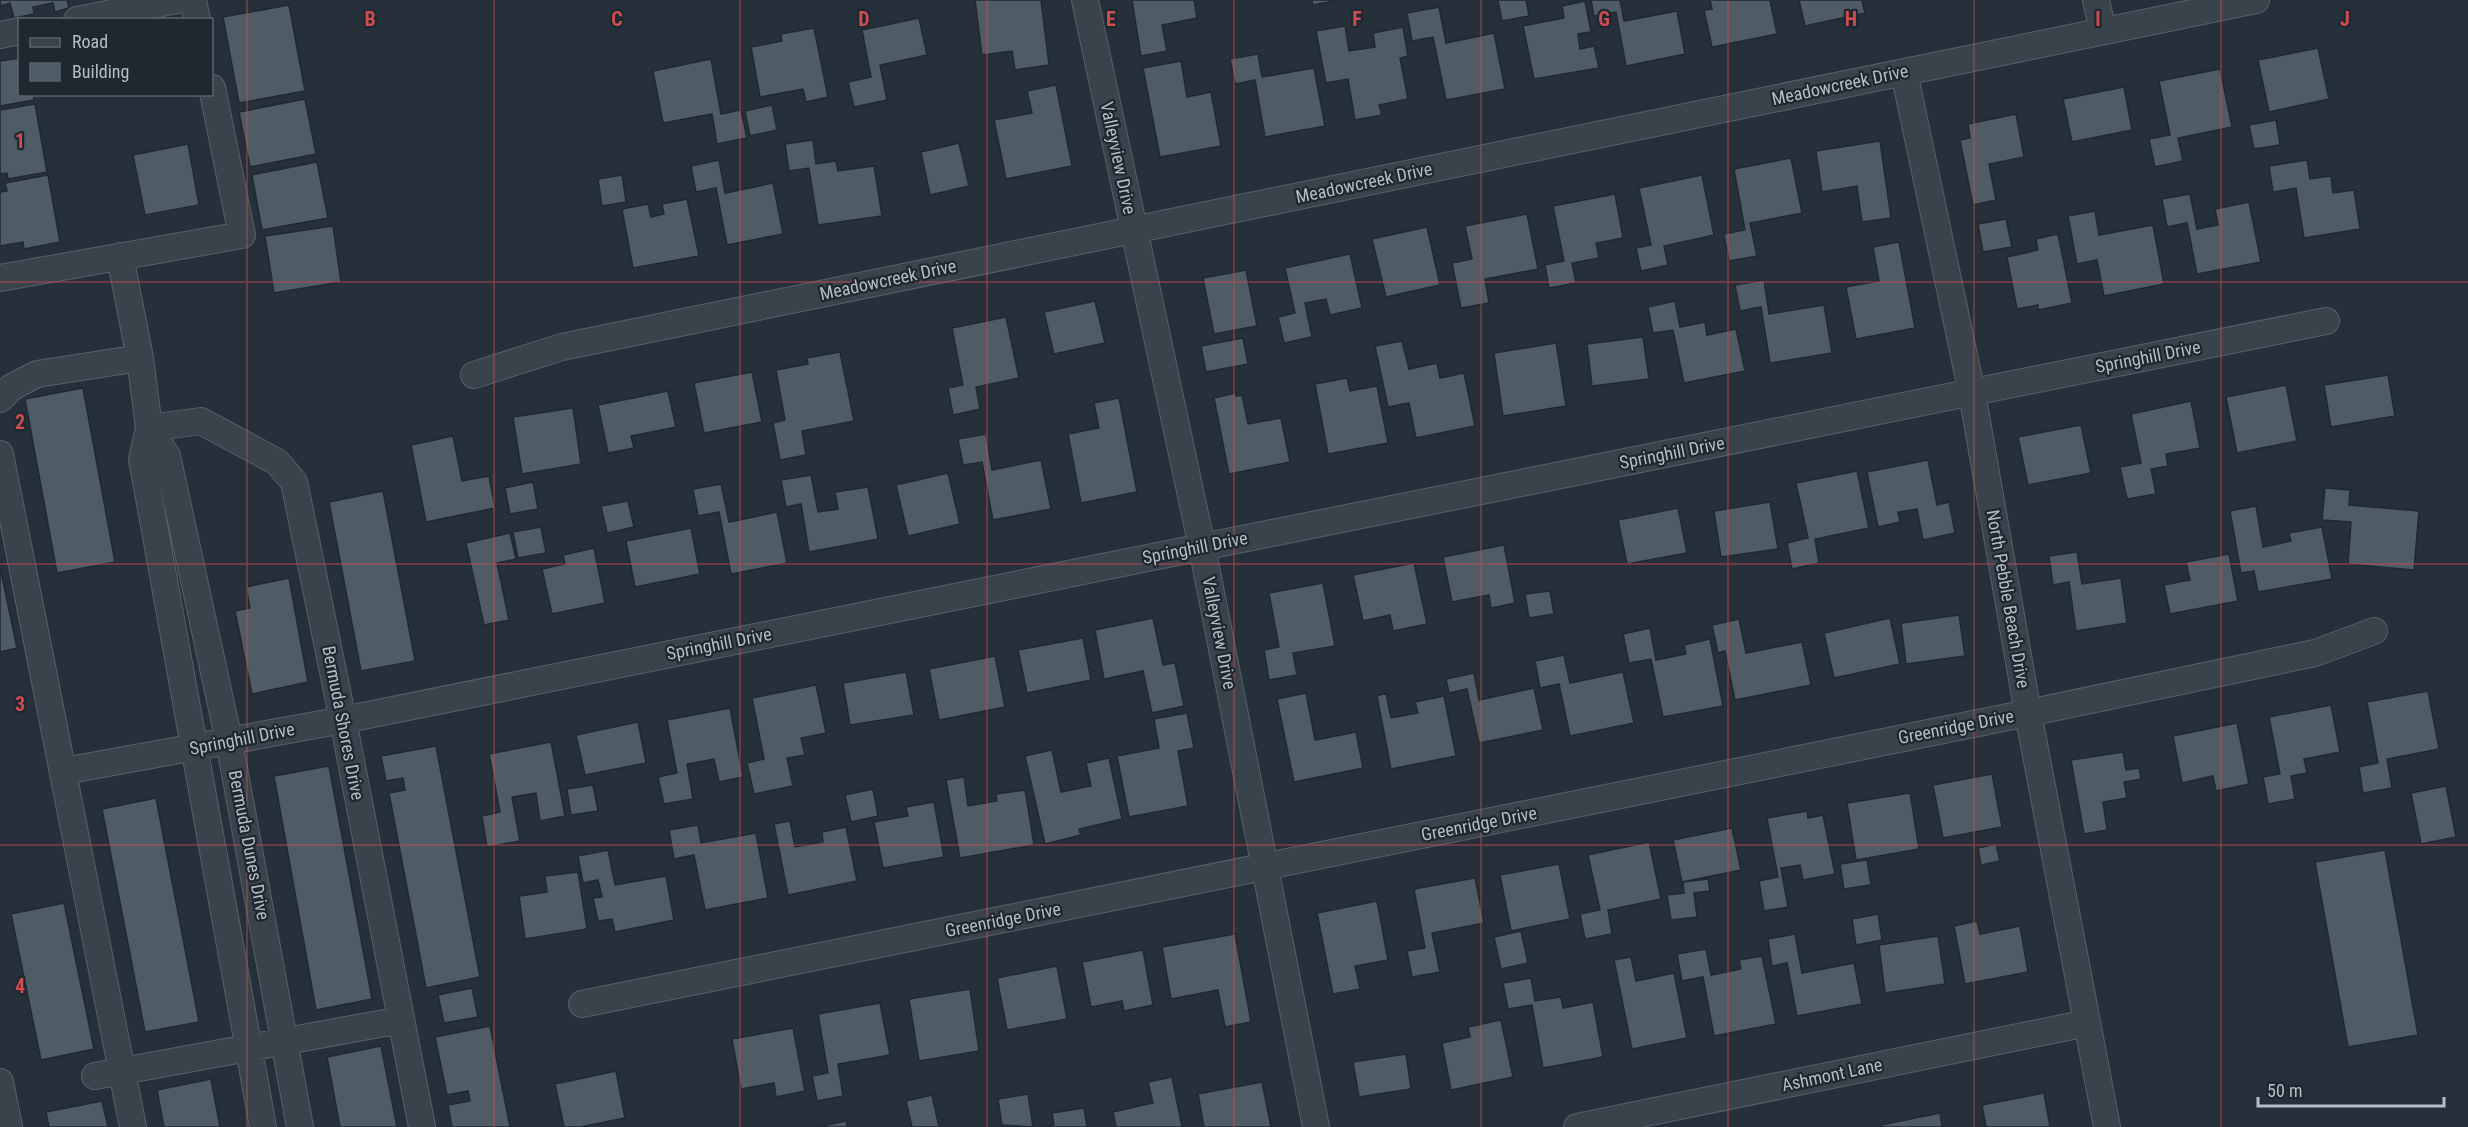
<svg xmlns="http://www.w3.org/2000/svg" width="2468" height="1127" viewBox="0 0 2468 1127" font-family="'Roboto Condensed',sans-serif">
  <rect width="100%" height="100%" fill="#26303a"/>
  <path fill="#4f5b65" stroke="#212932" stroke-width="1.5" d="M0,0H67L69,8L55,12L53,3L33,7L34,14L14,18L10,3L1,6Z
    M975,0H1041L1049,65L1015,70L1012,51L982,55Z
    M1132,0H1194L1197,18L1162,25L1167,51L1141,56Z
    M1312,0H1339L1313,5Z
    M1498,0H1526L1529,16L1502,21Z
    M1591,0H1620L1624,21L1677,11L1685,54L1626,66L1616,12L1594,16Z
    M1710,0H1770L1777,34L1712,47L1704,10L1712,9Z
    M1799,0H1862L1865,13L1805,26Z
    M1585,1L1591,32L1578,34L1580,49L1594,46L1599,68L1534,79L1523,26L1564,18L1562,6Z
    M289,5L305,91L239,103L223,17Z
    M1439,7L1446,43L1494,33L1505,89L1446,100L1433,37L1412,41L1407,13Z
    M919,18L927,55L880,65L887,100L854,107L848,82L871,77L862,30Z
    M1345,26L1349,51L1375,47L1373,33L1403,27L1408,56L1400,58L1408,99L1379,105L1382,115L1355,120L1348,79L1326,83L1316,31Z
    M814,28L828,97L806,102L803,89L760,97L751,47L782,41L781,34Z
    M2318,48L2329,99L2269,112L2258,60Z
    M1258,54L1262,77L1314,68L1325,126L1265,137L1255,80L1235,84L1230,59Z
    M20,58V94H33L34,100L0,106V61Z
    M711,59L721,114L741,110L747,138L717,144L712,114L663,123L653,71Z
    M1181,61L1187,97L1211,92L1221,146L1160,157L1143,68Z
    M2220,69L2232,127L2178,138L2183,161L2155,167L2149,139L2170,135L2159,81Z
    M1056,85L1072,166L1006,179L994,120L1032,113L1027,91Z
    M2124,87L2132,130L2072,142L2063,99Z
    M305,99L316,154L250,167L239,112Z
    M35,104L47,172L8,179L7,173L0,174V110Z
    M772,105L777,130L750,136L745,111Z
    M2016,114L2024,157L1989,164L1996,200L1973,205L1960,140L1970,138L1968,124Z
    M2276,120L2280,145L2254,149L2249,125Z
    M813,140L816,164L836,161L838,171L874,166L882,216L818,225L809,168L789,171L785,144Z
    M1880,141L1891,218L1862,222L1857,186L1822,192L1816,151Z
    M959,143L969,186L930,195L921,152Z
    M188,144L199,205L145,215L133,155Z
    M1791,158L1802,213L1750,223L1757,256L1729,261L1724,234L1745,230L1734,169Z
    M719,160L725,193L773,183L783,234L727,245L716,188L696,192L691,166Z
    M2307,160L2310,179L2331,176L2333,193L2354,190L2360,229L2304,238L2296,188L2273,192L2269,166Z
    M317,162L328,218L262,230L252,175Z
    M48,175L60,242L24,249L23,242L0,246V192L7,191L5,183Z
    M622,175L626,202L602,206L598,179Z
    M1702,175L1714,235L1664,246L1668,265L1641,271L1636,248L1651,245L1639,188Z
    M1615,194L1623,238L1596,243L1599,258L1572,263L1576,283L1549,288L1545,265L1564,261L1553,206Z
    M2190,194L2197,229L2218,225L2215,209L2249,202L2261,262L2197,274L2187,223L2167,227L2162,199Z
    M687,199L699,256L633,268L622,209L648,204L651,217L664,214L662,204Z
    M2095,211L2099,235L2153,225L2164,284L2104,296L2097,260L2077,264L2068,216Z
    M1527,214L1538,269L1485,279L1489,303L1461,308L1452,263L1472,259L1465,226Z
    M2006,219L2012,247L1983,252L1978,224Z
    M333,226L341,282L274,293L265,236Z
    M1427,227L1440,285L1386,297L1372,239Z
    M2058,234L2072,303L2038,310V305L2017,309L2007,257L2038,250L2036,239Z
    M1899,242L1915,328L1856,339L1846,287L1879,281L1873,247Z
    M1350,254L1362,308L1330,315L1326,299L1305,303L1312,337L1284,343L1278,317L1295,313L1285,268Z
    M1246,270L1257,326L1214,334L1203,278Z
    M1764,280L1769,314L1824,305L1832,353L1770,363L1761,307L1740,311L1735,285Z
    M1095,301L1105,343L1054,354L1044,312Z
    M1675,301L1680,327L1705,322L1707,335L1736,329L1745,371L1684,383L1673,330L1653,333L1648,307Z
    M1006,317L1019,378L976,387L980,409L953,415L948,388L963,385L952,328Z
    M1643,337L1649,379L1592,386L1587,344Z
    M1243,338L1248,364L1206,372L1201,346Z
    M1402,341L1409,369L1437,363L1440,378L1464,373L1475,426L1416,438L1409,403L1388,407L1375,346Z
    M1556,343L1566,406L1503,416L1494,353Z
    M840,352L854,421L802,431L806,455L780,460L773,423L785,420L776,370L808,364L807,358Z
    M752,372L762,422L704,433L694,383Z
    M2388,375L2395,416L2331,427L2324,385Z
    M1347,378L1350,391L1377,386L1388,443L1328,454L1315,384Z
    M2286,385L2297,441L2237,453L2226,397Z
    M83,388L115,562L57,573L25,399Z
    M668,391L676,427L631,436L634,448L608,453L598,405Z
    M1236,393V396L1242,395L1248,424L1281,418L1290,462L1229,474L1214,398Z
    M1119,398L1137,492L1081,503L1068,434L1099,428L1094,403Z
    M2191,401L2200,448L2166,454L2168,466L2151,469L2156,494L2127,499L2120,467L2141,463L2131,414Z
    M573,408L581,464L522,474L513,417Z
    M2081,425L2091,473L2028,485L2018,437Z
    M986,434L992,470L1041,460L1051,509L993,520L982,462L963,465L958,439Z
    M453,436L462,481L489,476L495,508L426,522L411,445Z
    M1928,460L1937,505L1949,502L1955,533L1923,540L1917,509L1898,512L1900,522L1878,527L1867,472Z
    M1857,471L1869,528L1815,539L1819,563L1792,569L1787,543L1808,538L1796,483Z
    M948,473L960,524L908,536L896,485Z
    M811,475L818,512L838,509L835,492L868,487L878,539L809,552L801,504L786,507L781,480Z
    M533,482L538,509L510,514L505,488Z
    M721,484L729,522L777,512L787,563L731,574L719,512L698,516L693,489Z
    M2325,488L2350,490L2349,505L2419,511L2414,570L2348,564L2351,522L2322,520Z
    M383,491L415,661L361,671L329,502Z
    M628,501L634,527L607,533L601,506Z
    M1770,502L1778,549L1721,557L1714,511Z
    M2256,506L2263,547L2291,541L2289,533L2322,527L2332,579L2258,592L2254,571L2241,573L2230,511Z
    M1678,508L1687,553L1627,564L1618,520Z
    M541,527L546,553L518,558L513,532Z
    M691,528L700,574L635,587L626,541Z
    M510,533L516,559L497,563L509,620L484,625L466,543Z
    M1504,545L1515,603L1491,608L1489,595L1452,602L1443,557Z
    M594,548L605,603L552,614L542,569L565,564L563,555Z
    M2077,552L2082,584L2121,578L2127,623L2076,631L2069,582L2053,585L2049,556Z
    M2229,554L2238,601L2170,614L2164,585L2190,580L2186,562Z
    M1414,563L1427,624L1393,631L1390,615L1363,621L1353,575Z
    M0,567L17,648L0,652Z
    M289,578L308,682L252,694L235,611L250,608L246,587Z
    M1323,583L1335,646L1293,653L1297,675L1269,680L1264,650L1279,647L1269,593Z
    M1550,591L1554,614L1529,618L1525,594Z
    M1959,615L1965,656L1906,664L1901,623Z
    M1153,618L1163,665L1175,663L1184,706L1152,713L1143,671L1104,679L1095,630Z
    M1890,618L1900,664L1834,678L1824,633Z
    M1739,619L1746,653L1802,642L1811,685L1735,700L1725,651L1718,653L1712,625Z
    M1650,628L1656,660L1686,654L1684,645L1710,639L1723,706L1663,717L1651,659L1629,663L1623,634Z
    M1083,638L1091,680L1027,693L1018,650Z
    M1564,655L1570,683L1623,672L1634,723L1570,736L1559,684L1540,688L1535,661Z
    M995,656L1005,707L939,720L929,669Z
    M906,672L914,715L850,725L843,683Z
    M1474,673L1479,700L1534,688L1543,730L1479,743L1467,689L1449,693L1446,679Z
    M816,685L826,733L801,738L805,755L787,758L793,786L754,794L747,763L764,759L752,698Z
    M2428,691L2439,749L2387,759L2392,788L2363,793L2359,767L2378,763L2367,702Z
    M1306,693L1315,740L1356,732L1363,768L1294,782L1277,699Z
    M1386,693L1391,718L1418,713L1415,702L1444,696L1456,756L1391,769L1377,696Z
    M2331,705L2340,752L2304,759L2307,773L2291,776L2295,799L2268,804L2263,777L2280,774L2269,717Z
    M730,708L743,777L719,782L714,759L687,764L693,799L664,804L658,777L677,773L667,720Z
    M1187,713L1194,748L1178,751L1188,806L1129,817L1117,756L1159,748L1154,719Z
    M638,722L646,763L585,775L576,735Z
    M2237,723L2249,784L2216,791L2213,776L2182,783L2173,736Z
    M551,742L565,816L540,821L536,793L512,797L520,841L487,847L482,816L500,812L489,754Z
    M436,746L480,977L426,988L389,793L405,790L403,778L386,781L381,756Z
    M1052,750L1061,792L1091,786L1086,763L1109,758L1122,819L1079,829L1081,835L1045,844L1025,756Z
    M2123,752L2126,770L2139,768L2141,779L2124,782L2127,798L2103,802L2107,830L2084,834L2071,760Z
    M329,766L372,999L316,1010L274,776Z
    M1992,774L2002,827L1943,838L1933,785Z
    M964,777L968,806L997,801L996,794L1025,790L1034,845L960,858L946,780Z
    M593,785L598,811L571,815L567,789Z
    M2446,786L2456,837L2421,844L2411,793Z
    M873,789L878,816L851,822L845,795Z
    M1910,793L1919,849L1856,860L1847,803Z
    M156,798L199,1022L145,1032L102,809Z
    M934,802L944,857L883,868L874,822L908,816L906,807Z
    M1807,811L1808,818L1823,815L1835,874L1803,880L1800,865L1781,868L1788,907L1764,911L1759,881L1778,877L1767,818Z
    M790,821L795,847L823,842L822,832L846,827L857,881L788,895L774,824Z
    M698,825L701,843L756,833L768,898L705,910L694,855L674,859L669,830Z
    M1732,828L1741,870L1682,882L1673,840Z
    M1649,842L1661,899L1608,910L1612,934L1585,939L1580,914L1600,910L1588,855Z
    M1996,844L2000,861L1981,865L1978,848Z
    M608,850L615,885L666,876L674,920L615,932L612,919L598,921L593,898L602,897L598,880L583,883L578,856Z
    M2385,850L2418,1035L2348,1047L2315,862Z
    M1867,860L1871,885L1844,889L1840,864Z
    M1559,864L1570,919L1511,931L1500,875Z
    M578,872L587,929L525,939L519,896L547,892L545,876Z
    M1475,878L1484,923L1432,933L1440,972L1412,977L1407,951L1425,948L1414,889Z
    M1708,879L1710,891L1694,893L1697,917L1671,920L1667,895L1684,893L1683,882Z
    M1377,901L1388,960L1355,966L1360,989L1333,994L1317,913Z
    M64,903L94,1049L41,1060L11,914Z
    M1878,914L1882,940L1856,945L1852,919Z
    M1977,921L1980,934L2020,926L2028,972L1965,984L1954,926Z
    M1521,931L1528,963L1501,969L1494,937Z
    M1235,934L1251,1022L1225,1027L1218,990L1171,999L1162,947Z
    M1795,934L1802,973L1854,963L1862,1004L1797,1016L1787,963L1772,966L1768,939Z
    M1938,936L1945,984L1885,993L1879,945Z
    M1706,949L1711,975L1741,969L1739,960L1762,956L1776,1024L1714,1036L1703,977L1682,981L1677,954Z
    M1143,950L1153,1005L1124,1011L1122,1001L1091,1007L1082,962Z
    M1631,957L1636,981L1674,973L1687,1038L1632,1049L1614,960Z
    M1057,966L1067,1019L1007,1030L997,978Z
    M1531,978L1535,1001L1561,997L1563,1008L1593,1002L1603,1057L1543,1068L1532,1005L1508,1009L1503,983Z
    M472,988L478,1017L444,1023L438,995Z
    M970,989L979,1051L919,1061L909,999Z
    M880,1003L890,1055L838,1064L843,1096L817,1101L812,1076L828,1073L818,1014Z
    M1501,1020L1513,1077L1451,1090L1442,1043L1470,1037L1468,1027Z
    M490,1026L510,1127H452L448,1105L470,1101L468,1091L447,1095L435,1037Z
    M793,1028L805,1091L776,1097L774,1083L741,1089L732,1039Z
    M381,1046L397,1127H340L327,1057Z
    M1406,1054L1411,1089L1359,1097L1353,1062Z
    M616,1071L625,1118L580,1127H564L555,1084Z
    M1172,1077L1182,1127H1116L1113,1112L1153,1103L1148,1082Z
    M211,1079L220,1127H164L157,1090Z
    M1262,1082L1271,1127H1204L1198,1094Z
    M2044,1093L2050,1127H1986L1982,1105Z
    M1028,1094L1033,1127L1002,1125L998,1099Z
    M932,1095L939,1127H912L906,1101Z
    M102,1101L108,1127H49L46,1112Z
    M1084,1108L1087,1127H1042L1054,1125L1052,1113Z
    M1940,1113L1942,1127H1881V1125Z
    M846,1121L847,1127H818Z"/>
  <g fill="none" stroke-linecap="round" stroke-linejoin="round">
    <defs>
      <path id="minor" d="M193,0L197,20
        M1085,0L1202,547L1316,1127
        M2096,0L2103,31
        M77,20L177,0
        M0,35L20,31
        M1904,72L1972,393L2028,713L2107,1127
        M120,256L140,358L149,428L142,459L263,1127
        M0,278L242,235L212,88
        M474,375L562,347L2256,0
        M0,399L12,387L37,374L140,358
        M149,428L201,421L277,462L294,482L343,720L422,1127
        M149,428L167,456L229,741L300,1127
        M0,454L133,1127
        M64,771L343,720L2326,321
        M582,1004L2028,713L2315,653L2374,631
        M95,1076L401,1020
        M0,1082L9,1127
        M1577,1127L2087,1023"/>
    </defs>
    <use href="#minor" stroke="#586069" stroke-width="28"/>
    <use href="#minor" stroke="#3a424b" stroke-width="26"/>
  </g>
  <path fill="none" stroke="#ce4d50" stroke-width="1.5" stroke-opacity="0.55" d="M247,0V1127M494,0V1127M740,0V1127M987,0V1127M1234,0V1127M1481,0V1127M1728,0V1127M1974,0V1127M2221,0V1127M0,282H2468M0,564H2468M0,845H2468"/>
  <g text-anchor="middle" stroke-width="4.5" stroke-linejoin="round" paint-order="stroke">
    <g font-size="18" fill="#b5bdc6" stroke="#1f2730">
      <text transform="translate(1840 85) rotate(-12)" y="6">Meadowcreek Drive</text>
      <text transform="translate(1118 158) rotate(78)" y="6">Valleyview Drive</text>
      <text transform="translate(1364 183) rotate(-12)" y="6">Meadowcreek Drive</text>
      <text transform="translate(888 280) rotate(-12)" y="6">Meadowcreek Drive</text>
      <text transform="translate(2148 357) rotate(-11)" y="6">Springhill Drive</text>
      <text transform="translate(1672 453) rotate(-11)" y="6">Springhill Drive</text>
      <text transform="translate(1195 548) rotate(-11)" y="6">Springhill Drive</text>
      <text transform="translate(2008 599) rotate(80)" y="6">North Pebble Beach Drive</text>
      <text transform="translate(1219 633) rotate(79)" y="6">Valleyview Drive</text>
      <text transform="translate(719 644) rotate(-11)" y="6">Springhill Drive</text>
      <text transform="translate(343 723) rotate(79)" y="6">Bermuda Shores Drive</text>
      <text transform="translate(1956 727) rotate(-11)" y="6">Greenridge Drive</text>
      <text transform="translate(242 739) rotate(-11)" y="6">Springhill Drive</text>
      <text transform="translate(1479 824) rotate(-11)" y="6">Greenridge Drive</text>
      <text transform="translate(249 845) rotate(79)" y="6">Bermuda Dunes Drive</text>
      <text transform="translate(1003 920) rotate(-11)" y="6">Greenridge Drive</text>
      <text transform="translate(1832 1075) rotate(-12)" y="6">Ashmont Lane</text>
    </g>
  </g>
  <g font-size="20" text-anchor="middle" font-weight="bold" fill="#ce4d50" stroke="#1f2730" stroke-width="4.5" stroke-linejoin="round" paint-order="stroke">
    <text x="370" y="26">B</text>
    <text x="617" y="26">C</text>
    <text x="864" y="26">D</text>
    <text x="1111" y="26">E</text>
    <text x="1357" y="26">F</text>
    <text x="1604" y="26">G</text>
    <text x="1851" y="26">H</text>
    <text x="2098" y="26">I</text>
    <text x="2345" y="26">J</text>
    <text x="20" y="148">1</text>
    <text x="20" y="429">2</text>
    <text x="20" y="711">3</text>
    <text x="20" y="993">4</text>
  </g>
  <rect x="18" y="18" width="195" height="78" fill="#1f2730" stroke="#5b636c" stroke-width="1.5"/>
  <rect x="30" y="38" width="30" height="9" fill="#3a424b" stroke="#5b636c" stroke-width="1.5"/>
  <text x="72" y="48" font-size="18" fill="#b5bdc6">Road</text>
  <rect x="30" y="63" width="30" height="18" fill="#4f5b65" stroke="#5b636c" stroke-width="1.5"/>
  <text x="72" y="78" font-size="18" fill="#b5bdc6">Building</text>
  <path d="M2258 1097v9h186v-9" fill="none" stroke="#b5bdc6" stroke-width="3"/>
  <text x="2267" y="1097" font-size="18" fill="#b5bdc6" stroke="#1f2730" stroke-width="4.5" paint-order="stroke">50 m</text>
</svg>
